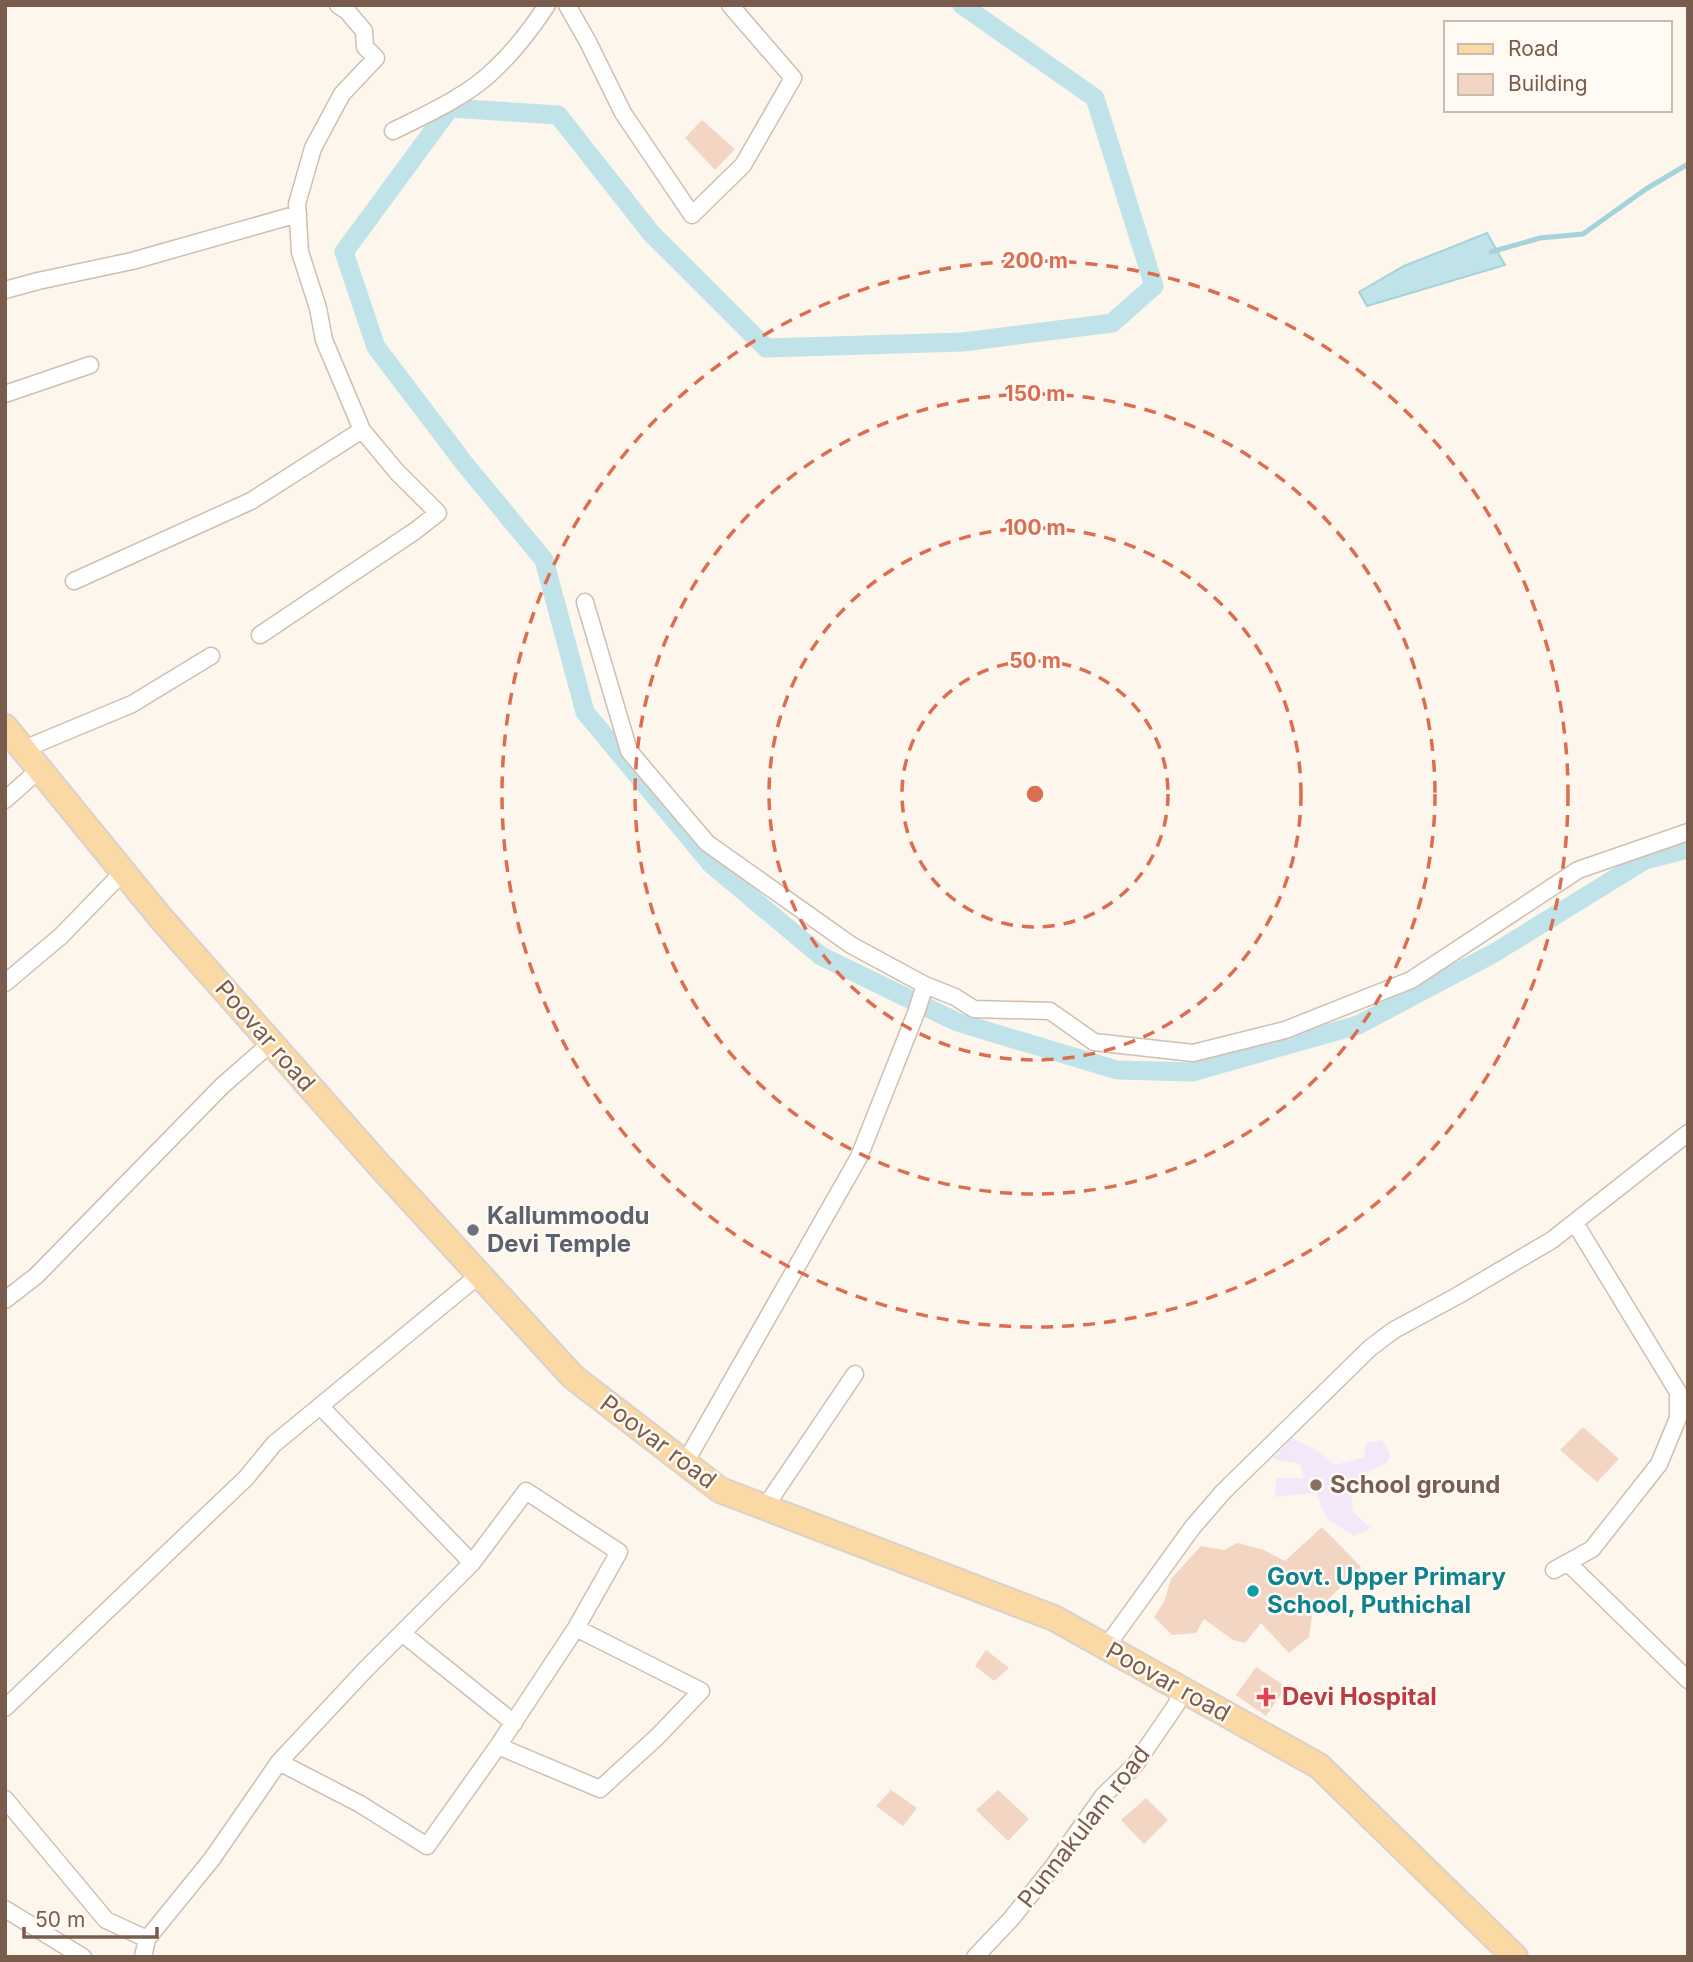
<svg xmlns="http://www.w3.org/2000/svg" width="1693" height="1962" viewBox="0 0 1693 1962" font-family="Inter,sans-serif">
  <rect width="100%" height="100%" fill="#fdf6ec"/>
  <path fill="#f3e8fa" d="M1292,1438L1315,1449L1335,1465L1364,1457L1366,1443L1382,1440L1391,1456L1384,1465L1365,1472L1351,1491L1353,1512L1371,1528L1354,1536L1327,1519L1316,1493L1275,1497L1276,1478H1304L1300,1464L1273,1459Z"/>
  <path fill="#bfe3e8" stroke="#a5d3da" stroke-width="2" d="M1487,233L1505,265L1367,306L1359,292L1404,266Z"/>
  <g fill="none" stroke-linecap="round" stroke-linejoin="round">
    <path stroke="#a5d3da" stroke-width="5" d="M1491,252L1540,238L1583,234L1646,189L1688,164"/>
    <path stroke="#bfe3e8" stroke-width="19" d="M962,5L1095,98L1154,286L1112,323L963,342L766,348L651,233L558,115L450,108L344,252L376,347L464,463L544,560L585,712L711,864L821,956L957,1022L1117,1070L1192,1072L1358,1025L1494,953L1645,860L1688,849"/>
  </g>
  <path fill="#f3d5c3" d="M702,120L735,149L715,170L685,138Z
    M1583,1427L1619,1459L1597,1482L1560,1450Z
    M1322,1527L1361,1567L1312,1615L1309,1637L1289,1653L1261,1623L1245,1643L1233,1640L1204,1619L1196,1633L1172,1635L1154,1617L1164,1602L1171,1579L1201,1546L1224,1550L1237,1543L1264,1550L1285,1561Z
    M986,1650L1009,1668L994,1681L975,1666Z
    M1256,1667L1286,1687L1266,1716L1236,1695Z
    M891,1790L917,1808L903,1826L876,1806Z
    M998,1790L1029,1819L1008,1841L976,1810Z
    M1146,1798L1168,1820L1144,1844L1121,1820Z"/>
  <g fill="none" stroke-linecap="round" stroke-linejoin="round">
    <defs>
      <path id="street" d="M567,5L588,42L623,113L692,215L743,165L793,78L730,5
        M393,131C427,114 468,96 495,69C515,50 532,28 547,5
        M5,290L38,281L132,261L298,214
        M5,394L90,365
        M74,581L251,501L362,430
        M585,602L629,751L707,843L851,945L925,985L955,997L974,1009L1050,1011L1094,1042L1193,1053L1285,1030L1411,980L1578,870L1688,832
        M260,635L415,531L438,513L397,472L362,430L324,340L318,308L300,252L297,204L313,148L342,94L376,58L365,47L364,31L347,11L338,5
        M24,749L132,704L211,656
        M5,800L40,769
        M5,983L61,936L123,872
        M5,1300L36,1276L222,1086L271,1043
        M320,1406L472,1563
        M685,1463L859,1157L916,1013L925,985
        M765,1507L855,1374
        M1568,1563L1688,1680
        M1554,1570L1592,1549L1659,1464L1678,1418V1392L1575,1223
        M402,1633L514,1723
        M1106,1647L1192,1528L1223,1492L1370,1348L1394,1330L1457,1296L1552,1240L1688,1133
        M5,1708L246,1478L274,1444L479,1275
        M498,1746L576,1628
        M5,1799L106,1920L147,1939L212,1859L279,1762L365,1670L472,1563L526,1491L619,1552L576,1628L701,1691L657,1737L600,1789L498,1746L427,1846L360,1804L279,1762
        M5,1909L83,1957
        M143,1957L147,1939
        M975,1957L1011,1919L1052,1868L1103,1796L1135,1765L1176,1705L1183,1690"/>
      <path id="primary" d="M5,727L160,917L379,1165L573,1377L720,1490L1054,1618L1319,1766L1515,1957"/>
    </defs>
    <use href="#street" stroke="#d1beb0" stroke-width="19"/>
    <use href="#primary" stroke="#dad1cd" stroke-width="28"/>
    <use href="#street" stroke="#fff" stroke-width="16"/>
    <use href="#primary" stroke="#fbd9a5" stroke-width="24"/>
  </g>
  <g fill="none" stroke="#dc6d51" stroke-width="3.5" stroke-dasharray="12 9">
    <circle cx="1035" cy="794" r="133"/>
    <circle cx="1035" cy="794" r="266"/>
    <circle cx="1035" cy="794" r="400"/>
    <circle cx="1035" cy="794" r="533"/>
  </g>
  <circle fill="#6b7280" stroke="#fffaf3" stroke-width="2.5" cx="473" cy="1230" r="7"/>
  <circle fill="#8d6e63" stroke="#fffaf3" stroke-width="2.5" cx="1316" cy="1485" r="7"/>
  <circle fill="#0f9aa8" stroke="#fffaf3" stroke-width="2.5" cx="1253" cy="1591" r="7"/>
  <path fill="#e0444e" stroke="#fffaf3" stroke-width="2.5" d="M1262.5 1686.5h7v7h7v7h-7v7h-7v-7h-7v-7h7z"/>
  <g text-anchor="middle" stroke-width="5" stroke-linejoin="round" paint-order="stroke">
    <g font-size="24" fill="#7a5c4d" stroke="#fffaf3">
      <text transform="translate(265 1036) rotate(49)" y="8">Poovar road</text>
      <text transform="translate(658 1442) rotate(37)" y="8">Poovar road</text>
      <text transform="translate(1168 1682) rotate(29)" y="8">Poovar road</text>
      <text transform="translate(1084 1827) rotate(-52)" y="8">Punnakulam road</text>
    </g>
    <g font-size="24" font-weight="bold" fill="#5b616d" stroke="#fffaf3" text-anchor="start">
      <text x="487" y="1224">Kallummoodu<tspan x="487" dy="28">Devi Temple</tspan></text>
    </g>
    <g font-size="24" font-weight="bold" fill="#785e54" stroke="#fffaf3" text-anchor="start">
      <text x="1330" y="1493">School ground</text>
    </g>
    <g font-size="24" font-weight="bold" fill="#0d838f" stroke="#fffaf3" text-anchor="start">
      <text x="1267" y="1585">Govt. Upper Primary<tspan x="1267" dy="28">School, Puthichal</tspan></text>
    </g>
    <g font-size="24" font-weight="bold" fill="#be3a42" stroke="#fffaf3" text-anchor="start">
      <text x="1282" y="1705">Devi Hospital</text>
    </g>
  </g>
  <circle cx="1035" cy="794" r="10" fill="#dc6d51" stroke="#fffaf3" stroke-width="3.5"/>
  <g font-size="21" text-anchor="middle" font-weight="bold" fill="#dc6d51" stroke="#fffaf3" stroke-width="5" stroke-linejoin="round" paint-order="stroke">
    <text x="1035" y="268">200 m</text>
    <text x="1035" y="401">150 m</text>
    <text x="1035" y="535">100 m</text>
    <text x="1035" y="668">50 m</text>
  </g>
  <rect width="1693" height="1962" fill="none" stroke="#7a5c4d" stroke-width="14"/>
  <rect x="1444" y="21" width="228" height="91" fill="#fffaf3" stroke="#cabbb1" stroke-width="2"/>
  <rect x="1458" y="44" width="35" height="10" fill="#fbd9a5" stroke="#cabbb1" stroke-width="2"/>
  <text x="1508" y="56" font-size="21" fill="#7a5c4d">Road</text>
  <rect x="1458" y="74" width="35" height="21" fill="#f3d5c3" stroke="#cabbb1" stroke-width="2"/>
  <text x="1508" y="91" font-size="21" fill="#7a5c4d">Building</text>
  <path d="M24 1927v10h133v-10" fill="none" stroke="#7a5c4d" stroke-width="3.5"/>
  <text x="35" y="1927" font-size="21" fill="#7a5c4d" stroke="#fffaf3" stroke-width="5" paint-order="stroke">50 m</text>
</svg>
